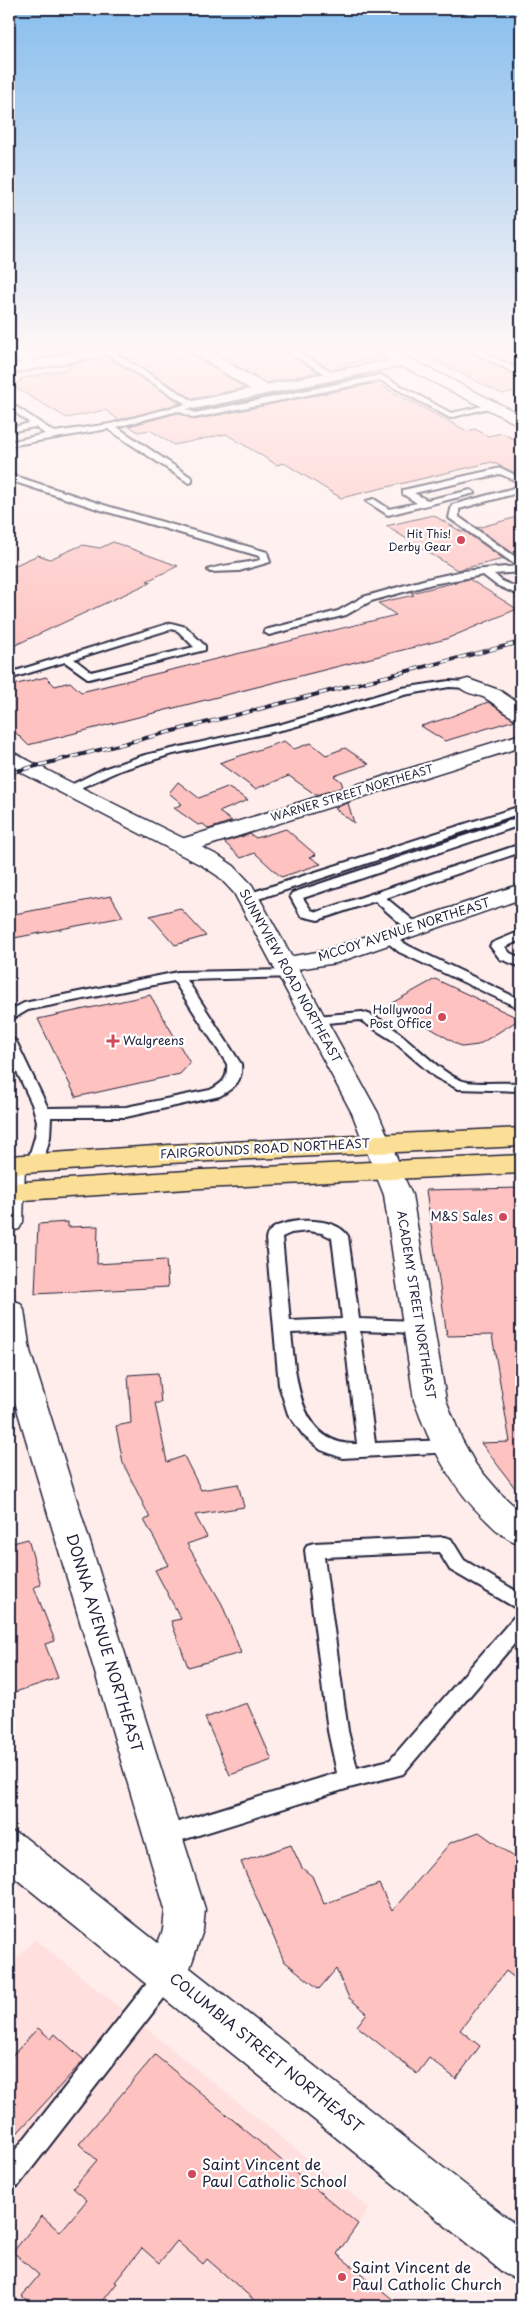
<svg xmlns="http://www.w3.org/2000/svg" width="530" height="2315" viewBox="0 0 530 2315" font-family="'Playpen Sans',sans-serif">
  <rect width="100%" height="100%" fill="#ffedec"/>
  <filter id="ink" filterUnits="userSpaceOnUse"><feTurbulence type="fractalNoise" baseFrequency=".02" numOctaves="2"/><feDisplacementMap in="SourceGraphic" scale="10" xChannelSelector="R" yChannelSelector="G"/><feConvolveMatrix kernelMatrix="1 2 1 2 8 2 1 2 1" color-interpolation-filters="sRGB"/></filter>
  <g filter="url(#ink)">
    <path fill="#ffe0df" d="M35,1939L369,2208L314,2284L297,2269L269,2306H261L253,2299L247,2306H9V1966Z"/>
    <path fill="#fec2c0" stroke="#22223b" d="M39,347H78L82,349L52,355Z
      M234,347H277L319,372L266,383L212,351Z
      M293,347H367L382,357L343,365L346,367L332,370Z
      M408,347H461L521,378V390L502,394Z
      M478,347H521V369Z
      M161,350L178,358L193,355L245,388L193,399L126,358Z
      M99,359L104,362L113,360L181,403L119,420L105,410L67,418L9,384L22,381L20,379L72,368L67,365Z
      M363,376L364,377L194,411Z
      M376,383L467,431L475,429L488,436L502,433L521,443V476L492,462L341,498L284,463L277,465L226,434L174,445L150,430L138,432L129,426L178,413L194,420Z
      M433,515L462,532L464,531L504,559L457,570L386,526Z
      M521,516V555L517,556L477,528Z
      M113,542L178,566L147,581L151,582L9,648V568L38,555L50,559L82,545L100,548Z
      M469,579L517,609L446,639L28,745L9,726V686L46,677L55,686L70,682L81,692L396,615L378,603L414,595L411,593Z
      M488,702L515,720L445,741L421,726L447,718Z
      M284,741L294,749L311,743L326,755L345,748L369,764L334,776L341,781L343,787L316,795L289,776L255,789L219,763Z
      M178,782L199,798L227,787L248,800L219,812L232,821L209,829L203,824L198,825L174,808L182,804L169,793Z
      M348,803L354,823L334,808Z
      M286,829L316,855L310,857L321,864L281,877L255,853L241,858L224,842L250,834L256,838Z
      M111,896L123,917L9,939V915Z
      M180,908L206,936L175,945L150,916Z
      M435,979L520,1019L478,1045L462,1047L390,1004Z
      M150,995L190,1063L180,1074L76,1097L38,1019Z
      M521,1188V1496L481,1443L510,1442L492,1335L447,1336L426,1190Z
      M68,1222V1227L98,1226L97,1264L166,1260L168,1287L35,1294L38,1224Z
      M158,1373L161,1403H155L167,1462L184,1456L201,1490L238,1484L244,1507L195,1515L207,1537L187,1544L222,1604L241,1653L188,1667L171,1621L181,1619L155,1570L169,1565L144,1520L150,1518L123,1463L116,1426L131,1423L128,1375Z
      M28,1539L41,1585L34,1587L55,1641L45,1644L58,1678L9,1694V1544Z
      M247,1703L272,1760L230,1775L205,1718Z
      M479,1832L521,1862V1983L506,1971L460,2030L480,2046L456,2079L429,2058L417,2074L357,2026L367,2013L349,1998L336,1969L319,1989L284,1961L241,1862L291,1845L302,1868L312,1876L324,1904L379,1884L392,1911L450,1843Z
      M38,2028L51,2039L55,2034L84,2060L9,2142V2059Z
      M155,2055L358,2224L337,2254L401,2306H261L207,2259L203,2264L177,2241L159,2263L142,2248L115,2282L117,2283L99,2306H34L22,2296L39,2275L13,2252L42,2216L60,2232L87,2200L73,2188L97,2160L79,2144Z"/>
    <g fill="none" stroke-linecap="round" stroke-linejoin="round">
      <defs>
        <path id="lane" d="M95,347H105L196,403V407L186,409L195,413L381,375L451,413L492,404L496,406L450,418L380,380L194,418L178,411L117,427L192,478V482L189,483L108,429L9,446V442L45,434L35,427L9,432V428L30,423L9,408V402L54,432L110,424L186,404Z
          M279,347H289L339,376L332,378Z
          M463,347H473L521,371V376Z
          M501,468L521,478V483L500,474L414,493L427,500L471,490L475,493L388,515L366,501L374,499L389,509L417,503L403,494V490Z
          M9,474L107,506L267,552L270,562L239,571L210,572L208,570C213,566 250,563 260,560L259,556L101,510L9,480Z
          M521,486V492L459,509V517L521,561V572L494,574L502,581L521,589V596L496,585L483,575L432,584L371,601L346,615L269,635L264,632L265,630L338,611L363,597L427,579L463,571L517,566L449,518L452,505Z
          M171,623L186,627L205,646V650L89,679L65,662L9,679V673ZM171,629L178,631L194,647L91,672L74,659Z
          M449,681L468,682L473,685L468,688L449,687L404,695L290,728L169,755L121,770L71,792L67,794L61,790L103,769L145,755L282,724L402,688Z
          M521,806V813L252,901L248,902L242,898L244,895Z
          M521,817V825L303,898L311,910L317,912L521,844V852L386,898L419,925L420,928L419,931H409L375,901L318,920L301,916L290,896L292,893Z
          M521,931V940L505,947L510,953L521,958V967L500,959L490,946L492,943Z
          M388,933L409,946L521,1000V1009L399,952L381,937Z
          M291,970L296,971L298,974L296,977L187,980L241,1064C243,1081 234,1088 220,1096L126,1117H51L50,1137L43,1163L40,1166H30L27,1163L35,1137L37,1121L32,1104L9,1055V1037L16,1041L48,1108L126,1107L210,1090C223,1083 228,1079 227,1064L174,981L28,1010L9,1021V1011L24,1003L178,972Z
          M362,1012C400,1021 436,1076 467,1082C484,1084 504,1082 521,1083V1091L458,1089L435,1077L392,1040L360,1020L316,1024L309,1020L316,1016Z
          M298,1221C314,1220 338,1221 348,1236L359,1319L418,1321L424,1323L426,1327L424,1331L418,1333L360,1331L375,1443L447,1440L453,1442L456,1447L453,1452L342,1458L321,1450L304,1436L288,1414L279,1385L266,1239C269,1225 286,1223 298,1221ZM308,1231L322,1233L332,1238L342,1319L290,1321L282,1237L291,1233ZM344,1331L357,1444C298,1446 296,1376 291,1333Z
          M444,1537L451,1539L464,1560L521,1594V1611L450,1570L439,1552L324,1557L348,1731L357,1768L390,1760L514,1617L521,1615V1636L403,1774L349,1788L163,1846L156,1843L152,1836L156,1829L337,1773L328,1731L305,1550L307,1545L314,1543Z
          M167,1965L175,1968L178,1976L175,1984L18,2186L9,2189V2158L159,1968Z"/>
        <path id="street" d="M9,347H17L37,360L105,347H135L128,351L9,374V366L22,363L9,354Z
          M184,347H201L266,385L390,360L369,347H387L521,415V426L401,366L193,409L186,405L188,402L250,389Z
          M468,679L499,690L521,705V720C506,717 497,704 483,697C475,694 463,693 458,685L461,681Z
          M521,734V747L191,851L183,853L175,851L172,846L175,841Z
          M521,884V899L336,963L285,971L276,969L273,964L276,959L323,951Z
          M11,1156L21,1159L25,1165L23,1222L19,1229L9,1232V1157Z
          M388,1161L398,1164L412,1195L446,1400L462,1440L476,1465L501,1494L521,1512V1544C507,1540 497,1531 487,1521C451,1487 430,1446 414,1400L384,1195L374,1170L378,1164Z
          M9,1299L20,1303L24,1310L30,1351L205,1909L203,1930L190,1968L521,2229V2281L505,2274L9,1873V1831L23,1836L158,1943L163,1930L165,1909L9,1382Z"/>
        <path id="secondary" d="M9,752L16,754L64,779L219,856L234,866L252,885L378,1113L402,1170L398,1176L388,1179L378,1176L374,1170L352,1113L234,893L218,876L203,866L9,766Z"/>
        <path id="primary" d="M521,1128V1146L169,1163L9,1174V1156L169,1145Z
          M521,1155V1173L202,1188L9,1201V1183L202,1170Z"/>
      </defs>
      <use href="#lane" stroke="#22223b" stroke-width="4"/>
      <use href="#street" stroke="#22223b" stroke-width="3"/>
      <use href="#secondary" stroke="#22223b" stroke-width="3"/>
      <use href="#primary" stroke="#22223b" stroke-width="3"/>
      <use href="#lane" fill="#fff" fill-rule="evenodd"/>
      <use href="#street" fill="#fff" fill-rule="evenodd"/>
      <use href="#secondary" fill="#fff" fill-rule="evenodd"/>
      <use href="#primary" fill="#fbdf96" fill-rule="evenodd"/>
      <defs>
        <path id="rail" d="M9,773L521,642"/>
      </defs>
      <use href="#rail" stroke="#22223b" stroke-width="4"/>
      <use href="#rail" stroke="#fff" stroke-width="2.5" stroke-dasharray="8" stroke-linecap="butt"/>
    </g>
  </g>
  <linearGradient id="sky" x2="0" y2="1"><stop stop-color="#87beed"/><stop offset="0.52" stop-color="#fff7f6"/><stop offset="1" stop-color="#fff7f6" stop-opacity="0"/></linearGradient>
  <rect width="530" height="671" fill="url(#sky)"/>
  <g fill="#d1495b" stroke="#fff" stroke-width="2">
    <circle cx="461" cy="540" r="5"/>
    <circle cx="442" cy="1017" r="5"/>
    <path d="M110.5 1033.5h5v5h5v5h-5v5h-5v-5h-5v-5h5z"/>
    <circle cx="503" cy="1217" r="5"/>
    <circle cx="192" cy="2174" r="5"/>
    <circle cx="342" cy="2277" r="5"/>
  </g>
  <g text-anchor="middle" stroke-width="4.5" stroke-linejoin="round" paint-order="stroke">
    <g font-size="11" fill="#22223b" stroke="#fff" text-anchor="end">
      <text x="451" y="538">Hit This!<tspan x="451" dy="13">Derby Gear</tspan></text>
    </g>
    <g font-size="11" fill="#22223b" stroke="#fff">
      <text transform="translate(352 793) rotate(-17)" y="4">WARNER STREET NORTHEAST</text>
    </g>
    <g font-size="12" fill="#22223b" stroke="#fff">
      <text transform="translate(404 930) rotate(-18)" y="4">MCCOY AVENUE NORTHEAST</text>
      <text transform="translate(290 976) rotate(61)" y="4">SUNNYVIEW ROAD NORTHEAST</text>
      <text transform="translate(265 1149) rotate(-3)" y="4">FAIRGROUNDS ROAD NORTHEAST</text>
      <text transform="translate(416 1305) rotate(81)" y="4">ACADEMY STREET NORTHEAST</text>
    </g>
    <g font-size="12" fill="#22223b" stroke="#fff" text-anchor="end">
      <text x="432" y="1014">Hollywood<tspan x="432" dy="14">Post Office</tspan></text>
      <text x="123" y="1045" text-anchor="start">Walgreens</text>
      <text x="493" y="1221">M&amp;S Sales</text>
    </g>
    <g font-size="15" fill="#22223b" stroke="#fff">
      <text transform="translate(104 1643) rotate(73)" y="5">DONNA AVENUE NORTHEAST</text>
      <text transform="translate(266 2053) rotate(39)" y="5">COLUMBIA STREET NORTHEAST</text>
    </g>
    <g font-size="15" fill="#22223b" stroke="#fff" text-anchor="start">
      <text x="202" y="2170">Saint Vincent de<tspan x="202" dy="17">Paul Catholic School</tspan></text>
      <text x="352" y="2273">Saint Vincent de<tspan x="352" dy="17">Paul Catholic Church</tspan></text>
    </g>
  </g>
  <rect width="530" height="2315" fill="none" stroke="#fff" stroke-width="30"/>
  <rect x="15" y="15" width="500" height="2285" fill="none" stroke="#22223b" stroke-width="2" filter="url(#ink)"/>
</svg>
